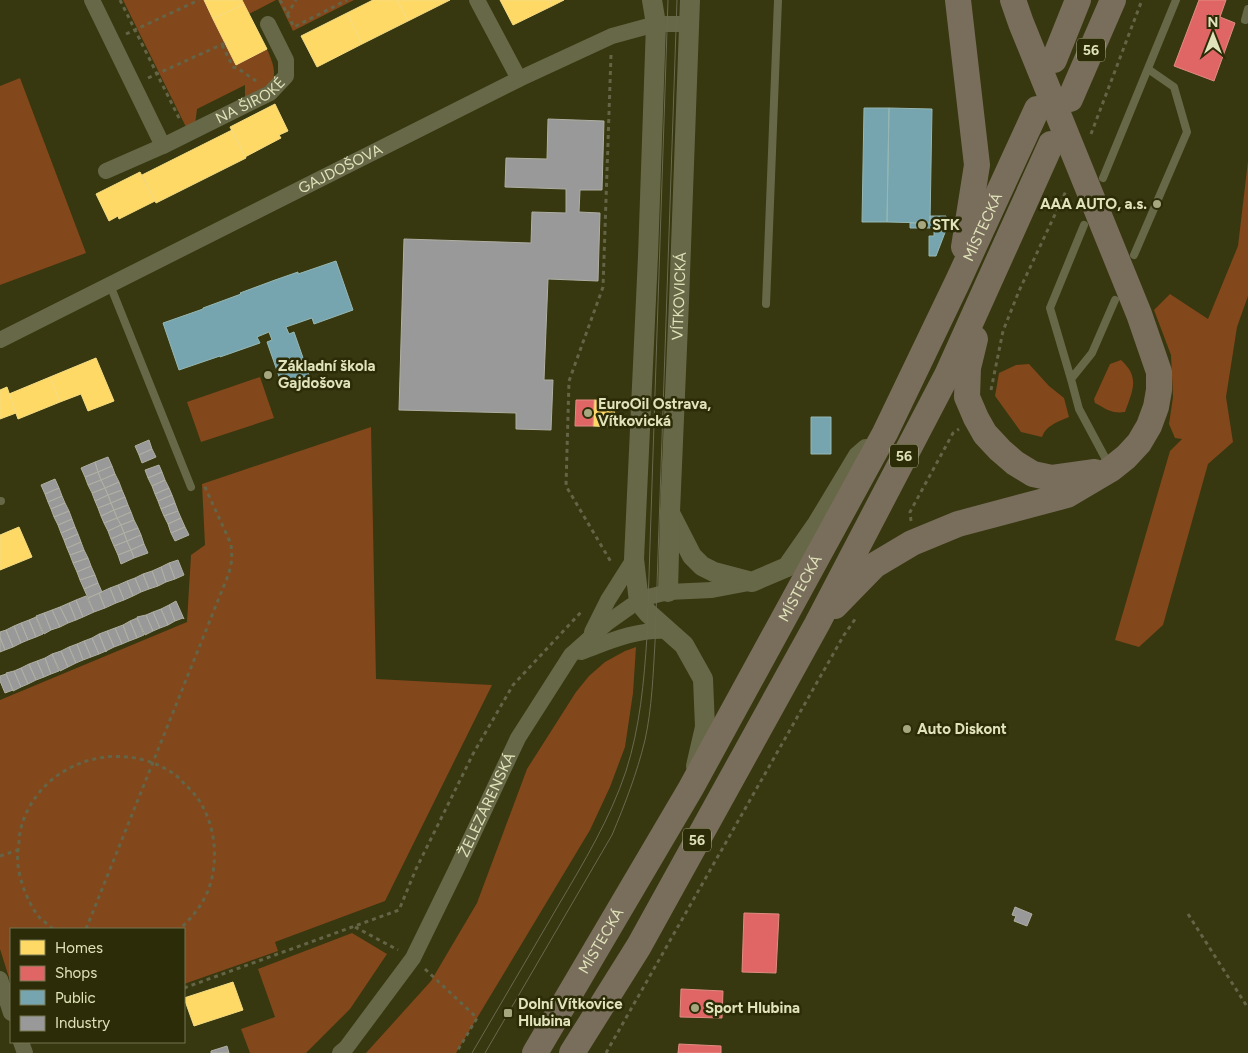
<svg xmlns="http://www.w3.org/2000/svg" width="1248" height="1053" viewBox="0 0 1248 1053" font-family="Figtree,sans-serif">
  <rect width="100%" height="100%" fill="#373710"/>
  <path fill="#82471b" d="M123,0H204L236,65L267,49C272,61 276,69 273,82L245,98V85L197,109L195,125L187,129Z
    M242,0H276L249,14Z
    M278,0H354L293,31Z
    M20,78L86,253L0,285V86Z
    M1248,161V296L1237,327L1226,397L1233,442L1208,464L1163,625L1139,647L1115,640L1170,451L1182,439L1175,438L1169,424L1173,397L1171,355L1154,310L1170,294L1208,319L1238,246Z
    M1121,360C1140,377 1133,390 1125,412C1112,414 1106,409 1095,403L1094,399L1110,364Z
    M1029,364L1049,386L1064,398L1069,417C1058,422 1046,425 1042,437L1021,432L995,396L999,373L1016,365Z
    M260,377L274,418L201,442L187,402Z
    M371,427L376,679L492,685L385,901L275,942L278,951L184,984V929H11V984L0,949V700L187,622L191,555L205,545L202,484Z
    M636,647L633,693L625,747L610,787L590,830L456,1053H366L431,981L477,903L527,769L576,692L589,676L605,662L625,651Z
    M352,933L387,954L350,1009L306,1053H250L241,1029L275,1017L258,969Z"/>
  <path fill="#ffd966" stroke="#f6dc80" d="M204,0H242L244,4L213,19Z
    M373,0H397L408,21L362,44L347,13Z
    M397,0H450L408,21Z
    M500,0H550L552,6L513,25Z
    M550,0H564L552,6Z
    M244,4L267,49L236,65L213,19Z
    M347,13L362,44L317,67L301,36Z
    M275,104L288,131L279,135L281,138L245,157L230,127Z
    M232,130L246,158L156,203L142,175Z
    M140,172L155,201L119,219L118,216L109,221L96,194Z
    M96,358L114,401L88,411L81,394L60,402L50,377Z
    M50,377L60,402L18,419L9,394Z
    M7,387L16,413L0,419V390Z
    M594,400L615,401L614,427L593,426Z
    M19,527L32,557L0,570V535Z
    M233,982L243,1010L194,1026L184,998Z"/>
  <path fill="#e06666" stroke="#e08c80" d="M1199,0H1226L1220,17L1235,23L1214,81L1174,66Z
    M576,400H594L593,426H575Z
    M744,913L779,914L776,973L742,972Z
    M681,989L723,991L722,1018L680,1017Z
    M679,1044L721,1046V1053H678Z"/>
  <path fill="#76a5af" stroke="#96b8b3" d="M864,108H889L887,222H862Z
    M889,108L932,109L930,223L887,222Z
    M930,216H946V230L936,256H929V236H934V228H910V223H930Z
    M336,261L353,310L314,324L312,318L286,327L289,334L294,332L309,375L282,385L267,342L272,340L269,332L257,337L260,343L220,357V356L179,370L163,323L203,309V308L241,294L240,293L275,280L298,272V274Z
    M811,417H831V454H811Z"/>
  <path fill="#999" stroke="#afafa3" d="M548,119L604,121L602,190H580L579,212L600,213L598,281L548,279L544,380H553L551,430L516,429V413L399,410L404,239L531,243L532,212L566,213V189L505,187L506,158L547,159Z
    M149,440L152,449L139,455L135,446Z
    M152,449L156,457L142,463L139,455Z
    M108,457L112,466L98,472L95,462Z
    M95,462L98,472L85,477L81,468Z
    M159,465L162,472L148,478L145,470Z
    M112,466L115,474L101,480L98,472Z
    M98,472L101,480L88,485L85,477Z
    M162,472L165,480L152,486L148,478Z
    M115,474L119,482L105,488L101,480Z
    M55,479L59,488L45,494L41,485Z
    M101,480L105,488L92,493L88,485Z
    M165,480L169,488L155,494L152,486Z
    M119,482L122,490L108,495L105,488Z
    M59,488L62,496L48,502L45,494Z
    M105,488L108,495L95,501L92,493Z
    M169,488L172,495L158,501L155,494Z
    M122,490L125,497L111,503L108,495Z
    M108,495L111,503L98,508L95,501Z
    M172,495L175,503L161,509L158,501Z
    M62,496L65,503L51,509L48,502Z
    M125,497L128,505L114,510L111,503Z
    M65,503L69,511L54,517L51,509Z
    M111,503L114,510L101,516L98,508Z
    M175,503L178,511L164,516L161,509Z
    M128,505L131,512L117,518L114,510Z
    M114,510L117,518L104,523L101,516Z
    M69,511L72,519L58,525L54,517Z
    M178,511L181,518L168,524L164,516Z
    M131,512L134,520L121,525L117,518Z
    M117,518L121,525L108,531L104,523Z
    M181,518L185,527L171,533L168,524Z
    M72,519L75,527L61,533L58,525Z
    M134,520L138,528L124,533L121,525Z
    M121,525L124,533L111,539L108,531Z
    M75,527L78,534L64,540L61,533Z
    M185,527L189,535L175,541L171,533Z
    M138,528L141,535L127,541L124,533Z
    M124,533L127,541L114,546L111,539Z
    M78,534L81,542L67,548L64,540Z
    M141,535L144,544L131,550L127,541Z
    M127,541L131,550L118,555L114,546Z
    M81,542L84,550L70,555L67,548Z
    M144,544L148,553L134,558L131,550Z
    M84,550L88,558L73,563L70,555Z
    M131,550L134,558L121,564L118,555Z
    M88,558L91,566L77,572L73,563Z
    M178,560L184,575L175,579L169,563Z
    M169,563L175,579L166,582L161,567Z
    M91,566L95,575L80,580L77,572Z
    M161,567L166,582L158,586L152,571Z
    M152,571L158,586L149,589L143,574Z
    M143,574L149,589L141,592L135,578Z
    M95,575L98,583L84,589L80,580Z
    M135,578L141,592L133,596L127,581Z
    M127,581L133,596L124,600L118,585Z
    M98,583L102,592L88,598L84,589Z
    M118,585L124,600L116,603L110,588Z
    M110,588L116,603L105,608L99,593Z
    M99,593L105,608L94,612L88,598Z
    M86,596L94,612L83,617L76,600Z
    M76,600L83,617L76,620L69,603Z
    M176,601L184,619L183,618L175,621L169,605Z
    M69,603L76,620L68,623L60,607Z
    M169,605L175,621L168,625L161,609Z
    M60,607L68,623L60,627L52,610Z
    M161,609L168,625L160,628L153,612Z
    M52,610L60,627L51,630L44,613Z
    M153,612L160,628L153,631L146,615Z
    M44,613L51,630L44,634L36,616Z
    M146,615L153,631L145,635L137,617Z
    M36,617L43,634L36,637L29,620Z
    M137,618L144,635L137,638L130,621Z
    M29,620L36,637L28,640L21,623Z
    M130,621L137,638L129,641L123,625Z
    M21,623L28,640L21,643L14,626Z
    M123,625L129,641L122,644L115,628Z
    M14,626L21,643L13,647L6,630Z
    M115,628L122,644L114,647L107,631Z
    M6,630L13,647L5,650L0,637V632Z
    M107,631L114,647L106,651V652L99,634Z
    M99,634L106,651L99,654L92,638Z
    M0,637L5,650L0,652Z
    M92,638L99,654L91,657L84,641Z
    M84,641L91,657L83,660L77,644Z
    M77,644L83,660L76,663L69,647Z
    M69,647L76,663L68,667L61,651Z
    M61,651L68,667L60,671L52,654Z
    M52,654L59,671L51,674L45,658Z
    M45,658L51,674L44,677L37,661Z
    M37,661L44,677L36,680L29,664Z
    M29,664L36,680L28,684L21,668Z
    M21,668L28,684L21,687L14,671Z
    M14,671L21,687L13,691L6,673Z
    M6,674L13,690L5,693L0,681V676Z
    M1015,907L1032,914L1027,926L1014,921L1016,916L1012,915Z
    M227,1046L229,1053H211V1051Z"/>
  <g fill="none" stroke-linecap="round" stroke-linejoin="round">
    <path stroke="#646447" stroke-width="3" stroke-dasharray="4 4" stroke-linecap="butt" d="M120,0L180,120
      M280,0L294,27L347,0
      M287,15L296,0
      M126,34L199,0
      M222,45L233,67L237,68L256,81
      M611,55L603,287L569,381L566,486L611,562
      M148,78L225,43
      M1091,134L1142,0
      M991,390L1003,331L1019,291L1066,191
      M911,521L910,512L953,433L959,429
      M0,856L18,850
      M1188,914L1248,1008
      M355,927L398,950
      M53,929C49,925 43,921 39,917C28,903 20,882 18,865C17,857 18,849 19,842C20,817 35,793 54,778C89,751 138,749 174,774C178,777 182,781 185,785C189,788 193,792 196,796C216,823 220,862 207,893C201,907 191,918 180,929
      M86,929L229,573L232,559L231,544L204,485
      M425,969L477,1018L456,1053
      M184,988L399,910L416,869L473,754L513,685L583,610
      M606,1053L844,635L856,618"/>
    <path stroke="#676847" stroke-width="8" d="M1245,20L1248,9
      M1103,178L1176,0
      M1084,225L1050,308L1071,379L1079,409L1109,465
      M1134,255L1187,132L1174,87L1148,69
      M110,285L191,487
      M766,304L778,0
      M1071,379L1092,353L1115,300
      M0,501H1"/>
    <g stroke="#676847" stroke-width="16">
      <path d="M92,0L163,146"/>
      <path d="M477,0L519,79"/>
      <path id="s1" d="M106,171L163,146L270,93L286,76V60L268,24"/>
      <path id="s2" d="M0,340L519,79L612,36L656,24H689"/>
      <path d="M592,632L608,600L634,559"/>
      <path d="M581,652C608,642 636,629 667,631"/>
      <path d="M0,979L11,1013"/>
      <path d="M21,1042L25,1053"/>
      <path id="s3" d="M340,1053L346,1048L413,958L456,870L518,738L571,655L607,623L631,606L648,597L668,592L712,590L749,583"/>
    </g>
    <g stroke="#676847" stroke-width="20">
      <path d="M652,0L656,24L648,256L634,559L639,602L648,613L684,645L703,679L705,727L696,766"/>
      <path d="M671,515L692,556L702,566L714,572L752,582L787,567L817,524L858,456L866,449"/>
      <path id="s4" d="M668,592L670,512L679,301L690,0"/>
    </g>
    <g stroke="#796e5b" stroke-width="26">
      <path d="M958,0L977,165L964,247"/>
      <path d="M1054,60L1078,0"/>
      <path d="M1070,99L1113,0"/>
      <path d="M975,339L968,368L967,397L976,418L985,434L1000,450L1015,463L1033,474L1052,478L1095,472"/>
      <path d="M835,606L875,565L912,543L958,524L1067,495L1111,469L1126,457L1139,443L1149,426L1156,407L1159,390V372L1139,314L1021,23L1013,0"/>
      <path id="s5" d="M535,1053L691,788L885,433L958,281L1037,109"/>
      <path d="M572,1053L639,946L817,624L947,375L1051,144"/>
    </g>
    <path stroke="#6a6a4f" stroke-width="1" d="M472,1053C501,1004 529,955 558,906C584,862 610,819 626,771C640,727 644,682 647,636L668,0
      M485,1053L612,835C625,804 637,773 645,740C652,708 653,675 655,643L677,0"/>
  </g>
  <g fill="#a6a77f" stroke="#2c2d08" stroke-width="2">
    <circle cx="1157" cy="204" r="5"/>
    <circle cx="922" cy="225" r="5"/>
    <circle cx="268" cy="375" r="5"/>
    <circle cx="588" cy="413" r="5"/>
    <circle cx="907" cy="729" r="5"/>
    <circle cx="695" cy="1008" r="5"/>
    <rect x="503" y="1008" width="10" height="10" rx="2.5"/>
  </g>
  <g text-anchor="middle" stroke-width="5" stroke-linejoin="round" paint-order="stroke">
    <g fill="#2c2d08" stroke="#abac85" stroke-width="1">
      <rect x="1077" y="38.5" width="28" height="23" rx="4"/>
      <rect x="890" y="444.5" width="28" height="23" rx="4"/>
      <rect x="683" y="828.5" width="28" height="23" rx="4"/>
    </g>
    <g font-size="14" font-weight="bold" fill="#e1e3bb">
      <text x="1091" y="55">56</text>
      <text x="904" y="461">56</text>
      <text x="697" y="845">56</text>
    </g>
    <g font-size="15" fill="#e1e3bb" stroke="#2c2d08">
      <text dy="5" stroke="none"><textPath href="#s1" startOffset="161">NA ŠIROKÉ</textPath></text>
      <text dy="5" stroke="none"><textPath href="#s2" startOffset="381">GAJDOŠOVA</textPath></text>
      <text dy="5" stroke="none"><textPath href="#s5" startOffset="940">MÍSTECKÁ</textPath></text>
      <text dy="5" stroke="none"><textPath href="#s4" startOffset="296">VÍTKOVICKÁ</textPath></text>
      <text dy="5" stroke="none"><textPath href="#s5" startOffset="535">MÍSTECKÁ</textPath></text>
      <text dy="5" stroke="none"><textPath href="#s3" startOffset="290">ŽELEZÁRENSKÁ</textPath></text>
      <text dy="5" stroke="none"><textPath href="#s5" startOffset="130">MÍSTECKÁ</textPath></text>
    </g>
    <g font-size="15" font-weight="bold" fill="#e1e3bb" stroke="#2c2d08" text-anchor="start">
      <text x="1147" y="209" text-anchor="end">AAA AUTO, a.s.</text>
      <text x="932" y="230">STK</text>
      <text x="278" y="371">Základní škola<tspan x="278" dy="17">Gajdošova</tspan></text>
      <text x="598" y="409">EuroOil Ostrava,<tspan x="598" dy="17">Vítkovická</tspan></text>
      <text x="917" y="734">Auto Diskont</text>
      <text x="518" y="1009">Dolní Vítkovice<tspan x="518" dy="17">Hlubina</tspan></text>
      <text x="705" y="1013">Sport Hlubina</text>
    </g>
  </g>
  <rect x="10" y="928" width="175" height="115" fill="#2c2d08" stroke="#747650"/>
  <rect x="20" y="940" width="25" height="15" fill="#ffd966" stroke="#747650"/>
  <text x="55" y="953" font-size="15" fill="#e1e3bb">Homes</text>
  <rect x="20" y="966" width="25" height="15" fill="#e06666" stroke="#747650"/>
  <text x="55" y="978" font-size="15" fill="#e1e3bb">Shops</text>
  <rect x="20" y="990" width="25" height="15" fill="#76a5af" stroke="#747650"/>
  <text x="55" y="1003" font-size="15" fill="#e1e3bb">Public</text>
  <rect x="20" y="1016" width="25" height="15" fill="#999999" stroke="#747650"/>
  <text x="55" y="1028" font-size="15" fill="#e1e3bb">Industry</text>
  <g transform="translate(1213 35)" stroke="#2c2d08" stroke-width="4" paint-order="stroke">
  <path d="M0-4L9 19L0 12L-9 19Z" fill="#e1e3bb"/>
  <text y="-8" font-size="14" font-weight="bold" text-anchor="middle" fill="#e1e3bb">N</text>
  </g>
</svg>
